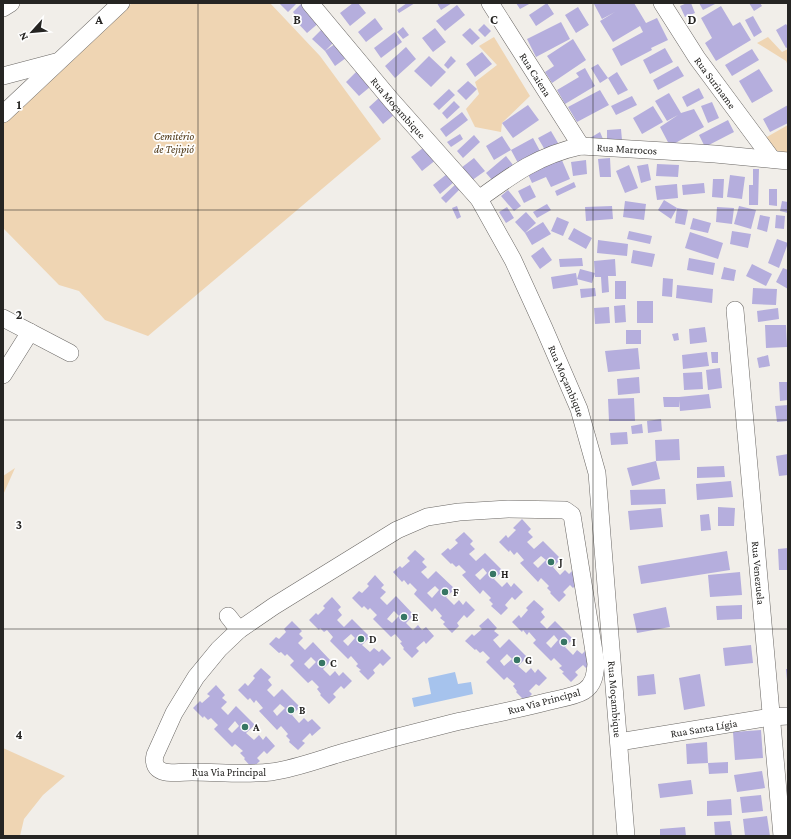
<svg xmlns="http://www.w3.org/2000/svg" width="791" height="839" viewBox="0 0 791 839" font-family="'Crimson Pro',serif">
  <rect width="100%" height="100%" fill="#f1eee9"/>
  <path fill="#efd5b3" d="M132,3H270L320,56L381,139L148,336L105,320L79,291L59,285L3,228V124L59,69Z
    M494,37L530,96L502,123L501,132L475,127L466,109L479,94L475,82L497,65L479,46Z
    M768,37L782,52L788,49V66L786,61L757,43Z
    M788,125V161H782L765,138Z
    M15,468L3,495V476Z
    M3,748L65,776L43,795L24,819L20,836H3Z"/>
  <path fill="#a6c3ed" d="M455,672L458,684L471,682L473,694L414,707L412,698L431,694L428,678Z"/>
  <path fill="#b5aedd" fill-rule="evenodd" d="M279,3H297L288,12Z
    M302,3L321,21L307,33L294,19L297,17L293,12Z
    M353,3H358L366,13L350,26L340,13Z
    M407,3H415L399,13L397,10Z
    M437,3H452L441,10Z
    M516,3H531L520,9Z
    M547,3L554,14L536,26L529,15Z
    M596,3H634L646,23L657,18L668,40L651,48L652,50L621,66L612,49L643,32L640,26L613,42L600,21L615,12L602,19L594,4Z
    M687,3H691L695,13L685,17L680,6Z
    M699,3H717L703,10Z
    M749,3H760L762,6L754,11Z
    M457,5L465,15L445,31L436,21Z
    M721,6L733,26L740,22L751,40L716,61L705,43L712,38L701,18Z
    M578,7L589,25L576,33L565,15Z
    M753,16L762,32L754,37L745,20Z
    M375,18L383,29L366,42L358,32Z
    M561,22L570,39L536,57L527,39Z
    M484,24L491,31L485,37L478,30Z
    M786,24L788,27V47L786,48L776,30Z
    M325,26L338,38L325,51L312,39Z
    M403,27L409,35L403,39L397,32Z
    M435,28L446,42L433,52L422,38Z
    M470,28L480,38L472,45L462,35Z
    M395,32L402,42L381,58L374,48Z
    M573,39L586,60L552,83L545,72L554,66L547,56Z
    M339,41L350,55L335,66L325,51Z
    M406,47L416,59L395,78L385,66Z
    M665,48L673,62L650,74L643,60Z
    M752,49L759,60L732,76L725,65Z
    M482,52L492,64L475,77L466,64Z
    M429,56L446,72L431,87L414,71Z
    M451,56L456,61L448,69L444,65Z
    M598,64L608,78L600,83L591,68Z
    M678,66L684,76L658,90L653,80Z
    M585,68L595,86L565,104L557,90L579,77L576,73Z
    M759,69L773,91L752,103L739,81Z
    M357,71L370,87L359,96L346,82Z
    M617,72L628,90L618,95L608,78Z
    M468,81L477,89L466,100L457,91Z
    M699,88L704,98L687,107L682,97Z
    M449,89L455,95L439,110L433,104Z
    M600,90L609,105L577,122L568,107Z
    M669,93L681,113L694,109L704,127L670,146L660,127L678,115L667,121L655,101Z
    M632,96L637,105L616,115L611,106Z
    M380,97L395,114L383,124L369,107Z
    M454,101L460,107L447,119L442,113Z
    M712,102L719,118L708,123L701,106Z
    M528,105L539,120L513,138L502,123Z
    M788,105V123L770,132L763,119Z
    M653,106L663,122L642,134L633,118Z
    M462,112L468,120L446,137L440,129Z
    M728,120L734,132L705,147L699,135Z
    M621,129L622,140H607V130Z
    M551,131L558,143L545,150L538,138Z
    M600,132L603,139L594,144L590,138Z
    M460,134L463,139L451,147L447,142Z
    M474,135L480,142L463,158L457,151Z
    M502,136L511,150L494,160L486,146Z
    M533,138L540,151L518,163L511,150Z
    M427,145L437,159L422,171L411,157Z
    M506,156L513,165L493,181L486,173Z
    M474,158L485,171L471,181L461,168Z
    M561,158L570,179L551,187L546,177L532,183L527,172Z
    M610,158L611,177H600L598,159Z
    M586,160L587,174L573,176L571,162Z
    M648,164L651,180L641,183L637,166Z
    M657,164L679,165L678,177L656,176Z
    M629,165L638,188L625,193L616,171Z
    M753,169H759L758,205H749V185H753Z
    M447,174L454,182L440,194L433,185Z
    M730,175L745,177L742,199L727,197Z
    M713,179H724L723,198L712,197Z
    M458,182L462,187L446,203L441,198Z
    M574,182L576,187L557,196L555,191Z
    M704,183L705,193L683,195L682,185Z
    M677,184L678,198L657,200L655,186Z
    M530,185L536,197L524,203L518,191Z
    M769,189H777V206L769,205Z
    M508,190L521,206L514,211L501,196Z
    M664,200L677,208L671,219L658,210Z
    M625,201L646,204L644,220L623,217Z
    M782,201L788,202V213L780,211Z
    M547,204L551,210L537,218L533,212Z
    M457,206L461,217L457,219L452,208Z
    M612,206L613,219L586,221L585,207Z
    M739,206L756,210L751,229L734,224Z
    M507,207L514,218L506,223L499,212Z
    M717,207L734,208L732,224L716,222Z
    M677,208L688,210L685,225L675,223Z
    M526,212L536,223L525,233L543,222L551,234L532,245L525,233L515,222Z
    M760,215L770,217L767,232L757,229Z
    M776,215L785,216L784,229L775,228Z
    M557,217L569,222L563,236L551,231Z
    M693,218L711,223L708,233L690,229Z
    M574,228L592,238L586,249L568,239Z
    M629,231L652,236L650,244L627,239Z
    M732,231L751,234L748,248L730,244Z
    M690,232L723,243L718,259L685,248Z
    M777,239L788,243L779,268L768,263Z
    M598,240L628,244L627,256L597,253Z
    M543,247L552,260L540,269L531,256Z
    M633,250L655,254L652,267L631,263Z
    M582,258L583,266L560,267L559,259Z
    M689,258L715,263L713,275L687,270Z
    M615,259L616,276H608L609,292L602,293L601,277H595L594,261Z
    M752,264L772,274L766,286L746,276Z
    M724,267L736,270L734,281L721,279Z
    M783,268L788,270V289L776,282Z
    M580,269L595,273L592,283L577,279Z
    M576,273L578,285L553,289L551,277Z
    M663,278L673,279L672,297L662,296Z
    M615,281H626V299H615Z
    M677,285L713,289L712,303L676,298Z
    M595,288L596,296L581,298L580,289Z
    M753,288L777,289L776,305L752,304Z
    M637,301H653V323H637Z
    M625,305L626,322L615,323L614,306Z
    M609,307L610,323L595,324L594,308Z
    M778,308L779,319L758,322L757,311Z
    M765,325H786L787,347L766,348Z
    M705,327L707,342L690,344L689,329Z
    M626,330H641V344H626Z
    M678,333L679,340L674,341L672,334Z
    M638,348L640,369L608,372L605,351Z
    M707,352L709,366L683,369L682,355Z
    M711,352H718V363H712Z
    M768,355L770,366L759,368L757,358Z
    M720,368L722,388L708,390L706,370Z
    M702,372L703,389L684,390L683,373Z
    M639,377L640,393L618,395L617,379Z
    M779,382H788V400L780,401Z
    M709,394L711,408L680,411L679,400V407H664L663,397H679Z
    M634,398L635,421H609L608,399Z
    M788,405V421L777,422L775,406Z
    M661,419L662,431L648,433L647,421Z
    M642,424L643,433L632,434L631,426Z
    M627,432L628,444L611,445L610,433Z
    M679,439L680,460L656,461L655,440Z
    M788,454V475L779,476L776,456Z
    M656,461L660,479L632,486L627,468Z
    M724,466L725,477L697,478V467Z
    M731,481L733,497L697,500L696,484Z
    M665,489L666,504L631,505L630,490Z
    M718,507L735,508L734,526H718Z
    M661,508L663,527L630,530L628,511Z
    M709,514L711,530L701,531L700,515Z
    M522,519L531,529L528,532L533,537L527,542L534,549L543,541L561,559L553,567L560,575L565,570L569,574L572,571L581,580L573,588L570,585L563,592L566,595L559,602L550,593L551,592L547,588L549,586L541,578L538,582L520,563L524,560L517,552L514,555L510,550L509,552L499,542L506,535L508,538L516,530L513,528ZM541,556L546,560L538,568L533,563Z
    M464,532L473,541L470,544L475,549L469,554L476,561L485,553L503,571L494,579L502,587L507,582L511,587L514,583L523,592L515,600L512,597L505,605L508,608L501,615L491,606L493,604L489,600L491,598L483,590L480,594L462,575L466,572L459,565L456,567L452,563L451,564L441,554L448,548L450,550L458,543L455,540ZM483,568L487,573L480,580L475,575Z
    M788,548V570H779L778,549Z
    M415,550L425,559L422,562L427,567L421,572L428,579L436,571L455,589L446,597L454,605L459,600L463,605L466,601L475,610L467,618L464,615L457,623L459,626L452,633L443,624L445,622L440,618L442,616L435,608L432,612L414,594L417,590L410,583L408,585L404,580L402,582L393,572L400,566L402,568L410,561L407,558ZM435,586L439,590L432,598L427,593Z
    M727,551L730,570L641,584L638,566Z
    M740,572L742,595L710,597L708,575Z
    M375,575L384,585L381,588L386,592L380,598L387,605L396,596L414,615L406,623L413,630L418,625L422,630L426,627L434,636L426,644L424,641L416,648L419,651L412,658L403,649L404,648L400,643L402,642L395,634L391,637L373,619L377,615L370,608L368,610L364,606L362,608L352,598L359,591L362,593L369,586L367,584ZM394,611L399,616L392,623L387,619Z
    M332,597L341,607L338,610L342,615L337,620L344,627L352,619L370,637L362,645L370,652L374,648L379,652L382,649L391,658L383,666L380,663L373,670L375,673L368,680L359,671L361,670L356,666L358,664L351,656L348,659L330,641L333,637L327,630L324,632L320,628L319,630L309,620L316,613L318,615L325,608L323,606ZM351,634L355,638L348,646L343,641Z
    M534,600L544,609L541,612L545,617L540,622L547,629L555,621L573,639L565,647L573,655L577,650L582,654L585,651L594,660L586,668L583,665L575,672L578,675L571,682L562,673L564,672L559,668L562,666L554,658L551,661L533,643L536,640L529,632L527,635L523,630L522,632L512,622L519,615L521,618L528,610L526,608ZM554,635L558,640L551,648L546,643Z
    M742,605V619L717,620L716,606Z
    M666,607L670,627L637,633L633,614Z
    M488,618L497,628L494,631L499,635L493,640L500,648L509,639L527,657L518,666L526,673L531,668L535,673L538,669L547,678L539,686L536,684L529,691L532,694L525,701L516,692L517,691L513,686L515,684L507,677L504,680L486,662L490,658L483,651L480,653L476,649L475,650L465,641L472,634L474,636L482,629L479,626ZM507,654L512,659L504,666L500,661Z
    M292,621L302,631L299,634L303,638L298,643L305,650L313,642L331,661L323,669L330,676L335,671L339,676L343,672L352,681L344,689L341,686L333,694L336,697L329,704L320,695L321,694L317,689L319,687L312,680L308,683L290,665L294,661L287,654L285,656L281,652L279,653L269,644L276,637L279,639L286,632L284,629ZM311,657L316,662L309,669L304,664Z
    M751,645L753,663L725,666L723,648Z
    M261,668L271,677L268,680L272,685L267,690L274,697L282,689L300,707L292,715L299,723L304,718L308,722L312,719L321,728L312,736L310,733L302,741L305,743L298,750L289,742L290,740L286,736L288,734L281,726L277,730L259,711L263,708L256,700L254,703L250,698L248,700L238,690L245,683L248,686L255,678L253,676ZM280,704L285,708L277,716L273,711Z
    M786,669H788V680H787Z
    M654,674L656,694L638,696L637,676Z
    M700,674L705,706L684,710L679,678Z
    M216,685L225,695L222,698L227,702L221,708L228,715L236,706L255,725L246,733L254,740L259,735L263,740L266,736L275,746L267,754L264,751L257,758L260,761L252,768L244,759L245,758L240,753L243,751L235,744L232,747L214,729L218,725L211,718L208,720L204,716L203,718L193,708L200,701L202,703L210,696L207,694ZM235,721L239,726L232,733L228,729Z
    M761,730L763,758L735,760L733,732Z
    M707,742L708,763L687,764L686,744Z
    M728,762V773L709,774L708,763Z
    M762,771L765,788L737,792L734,775Z
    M691,780L693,794L660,798L658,784Z
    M761,795L763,811L742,813L740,797Z
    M731,799L732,815L707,816V801Z
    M767,816L770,836H745L743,819Z
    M730,821L732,836H715L714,822Z
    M685,827L686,836H660V829Z"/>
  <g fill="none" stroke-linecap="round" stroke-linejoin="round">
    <defs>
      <g id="minor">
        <path id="s1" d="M310,3L391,100L479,199L513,260L544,328L579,409L597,473L626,836"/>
        <path id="s2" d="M490,3L581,146"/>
        <path id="s3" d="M662,3L697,58L772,159"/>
        <path d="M3,8L11,3"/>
        <path d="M3,76L56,62"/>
        <path d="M3,114L121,3"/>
        <path id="s4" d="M479,199C513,174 539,155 581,146L715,154L788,161"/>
        <path id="s5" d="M735,310L782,836"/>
        <path d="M3,318L70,353"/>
        <path d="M3,375L30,332"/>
        <path d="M508,509L565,510L572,515L596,664C595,674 594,685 584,691C574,697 557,699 546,702C515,710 483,716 452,723C415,732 378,742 341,753C318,760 294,769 271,772C245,775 219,772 192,772C177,772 150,778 155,755L174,713L196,677L219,649L239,630L274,606L397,530L427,517L459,512Z"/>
        <path d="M228,616L239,630"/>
        <path id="s6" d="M619,742L771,717L788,716"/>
      </g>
    </defs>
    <use href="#minor" stroke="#6a6764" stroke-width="18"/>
    <use href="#minor" stroke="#fff" stroke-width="17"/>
  </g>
  <path fill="none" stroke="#262523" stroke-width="1" stroke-opacity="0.55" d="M198,3V836M396,3V836M593,3V836M3,210H788M3,420H788M3,629H788"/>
  <g fill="#377664" stroke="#fff" stroke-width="1.5">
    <circle cx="551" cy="562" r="4"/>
    <circle cx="493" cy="574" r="4"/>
    <circle cx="445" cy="592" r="4"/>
    <circle cx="404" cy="617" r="4"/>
    <circle cx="361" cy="639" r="4"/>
    <circle cx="564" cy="642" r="4"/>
    <circle cx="517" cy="660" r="4"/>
    <circle cx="322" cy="663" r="4"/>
    <circle cx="291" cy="710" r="4"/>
    <circle cx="245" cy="727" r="4"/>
  </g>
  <g text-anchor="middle" stroke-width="3.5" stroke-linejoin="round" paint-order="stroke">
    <g font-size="11" fill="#262523" stroke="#fff">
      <text dy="4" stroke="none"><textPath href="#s2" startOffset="85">Rua Caiena</textPath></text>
      <text dy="4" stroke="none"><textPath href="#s3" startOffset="96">Rua Suriname</textPath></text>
      <text dy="4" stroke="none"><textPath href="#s1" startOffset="137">Rua Moçambique</textPath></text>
      <text dy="4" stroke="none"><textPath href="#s4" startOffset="162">Rua Marrocos</textPath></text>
      <text dy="4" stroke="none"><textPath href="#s1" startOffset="461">Rua Moçambique</textPath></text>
      <text dy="4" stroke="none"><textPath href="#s5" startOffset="264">Rua Venezuela</textPath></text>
      <text dy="4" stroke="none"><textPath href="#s1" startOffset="785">Rua Moçambique</textPath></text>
      <text transform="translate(544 701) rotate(-15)" y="4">Rua Via Principal</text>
      <text dy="4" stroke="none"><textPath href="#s6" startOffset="86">Rua Santa Lígia</textPath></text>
      <text x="229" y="776">Rua Via Principal</text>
    </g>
    <g font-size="11" font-style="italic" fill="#4c3513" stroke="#fff">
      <text x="174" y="140">Cemitério<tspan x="174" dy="13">de Tejipió</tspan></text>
    </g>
    <g font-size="11" font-weight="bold" fill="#262523" stroke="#fff" text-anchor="start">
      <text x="559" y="566">J</text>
      <text x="501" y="578">H</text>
      <text x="453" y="596">F</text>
      <text x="412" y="621">E</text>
      <text x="369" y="643">D</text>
      <text x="572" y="646">I</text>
      <text x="525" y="664">G</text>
      <text x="330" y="667">C</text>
      <text x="299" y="714">B</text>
      <text x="253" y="731">A</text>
    </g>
  </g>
  <g font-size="13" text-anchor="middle" font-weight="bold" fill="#262523" stroke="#fff" stroke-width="3.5" stroke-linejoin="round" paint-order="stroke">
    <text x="99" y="24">A</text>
    <text x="297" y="24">B</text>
    <text x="494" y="24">C</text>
    <text x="692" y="24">D</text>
    <text x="19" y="109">1</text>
    <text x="19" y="319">2</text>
    <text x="19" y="529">3</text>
    <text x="19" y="739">4</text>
  </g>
  <rect width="791" height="839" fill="none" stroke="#262523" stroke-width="8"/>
  <g transform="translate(32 32) rotate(243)" stroke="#ffffff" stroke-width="3" paint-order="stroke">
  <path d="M0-3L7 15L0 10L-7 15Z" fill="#262523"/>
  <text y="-6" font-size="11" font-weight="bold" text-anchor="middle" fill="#262523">N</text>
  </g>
</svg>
